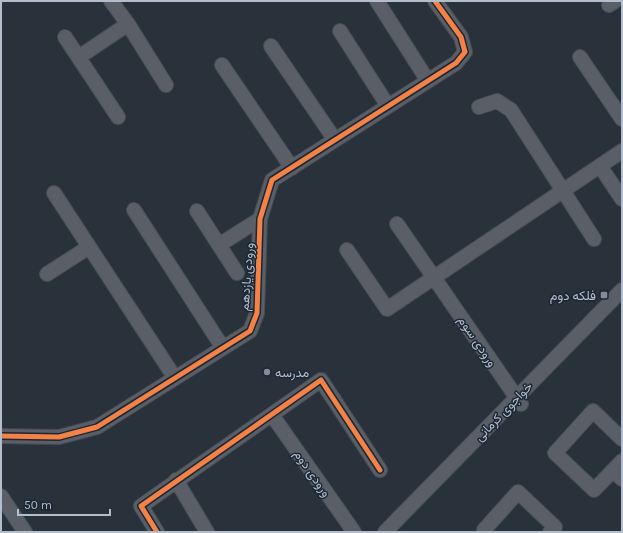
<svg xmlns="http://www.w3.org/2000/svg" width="623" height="533" viewBox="0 0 623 533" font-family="Karla,Vazirmatn,sans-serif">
  <rect width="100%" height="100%" fill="#29313a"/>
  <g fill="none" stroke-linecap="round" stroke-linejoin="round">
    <defs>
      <path id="minor" d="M111,1L128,24L166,85
        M377,1L428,81
        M609,5L615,1
        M340,31L388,106
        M65,37L118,117
        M271,46L335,140
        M79,57L128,24
        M580,57L622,119
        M222,65L292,168
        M479,107L497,101L511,110L594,239
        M600,166L622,199
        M54,193L175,378
        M134,210L223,348
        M197,211L237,273
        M397,224L521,404
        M219,245L260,219
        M347,250L387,309L622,151
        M47,274L89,247
        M272,415L354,532
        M1,436L59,437L97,427L250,331L257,313L260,219L272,180L456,63L465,52L461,37L435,1
        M622,439L593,411L555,453L594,490L622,461
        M613,471L622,479
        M176,480L207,532
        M1,496L25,532
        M157,532L141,506L321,380L380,470
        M385,532L622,290
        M486,532L484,530L518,492L555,527L550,532"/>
    </defs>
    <use href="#minor" stroke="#484d54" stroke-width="16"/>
    <use href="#minor" stroke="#5a5f67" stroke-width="14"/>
    <defs>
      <path id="cycleway" d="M1,436L59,437L97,427L250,331L257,313L260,219L272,180L456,63L465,52L461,37L435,1
        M157,532L141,506L321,380L380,470"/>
    </defs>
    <use href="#cycleway" stroke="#1c2735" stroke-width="8"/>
    <use href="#cycleway" stroke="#f48246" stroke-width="5"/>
  </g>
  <g fill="#838c98" stroke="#1c2735" stroke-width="1.5">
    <rect x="600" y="291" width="8" height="8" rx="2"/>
    <circle cx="267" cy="372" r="4"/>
  </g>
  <g text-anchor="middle" stroke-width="3" stroke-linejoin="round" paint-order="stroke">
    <g font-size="13" fill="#b3bdcb" stroke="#1c2735">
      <text transform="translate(246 277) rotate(-86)" y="5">ورودی یازدهم</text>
      <text transform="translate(478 341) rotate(56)" y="5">ورودی سوم</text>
      <text transform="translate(503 411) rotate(-46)" y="5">خواجوی کرمانی</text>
      <text transform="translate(313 473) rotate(55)" y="5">ورودی دوم</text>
    </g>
    <g font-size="13" fill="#b3bdcb" stroke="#1c2735" text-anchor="end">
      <text x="596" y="300">فلکه دوم</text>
      <text x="275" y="377" text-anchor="start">مدرسه</text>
    </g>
  </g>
  <rect width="623" height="533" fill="none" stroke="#b3bdcb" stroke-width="4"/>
  <path d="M18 509v6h92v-6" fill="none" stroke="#b3bdcb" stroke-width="2"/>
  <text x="24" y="509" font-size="12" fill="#b3bdcb" stroke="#1c2735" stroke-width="3" paint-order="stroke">50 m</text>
</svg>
